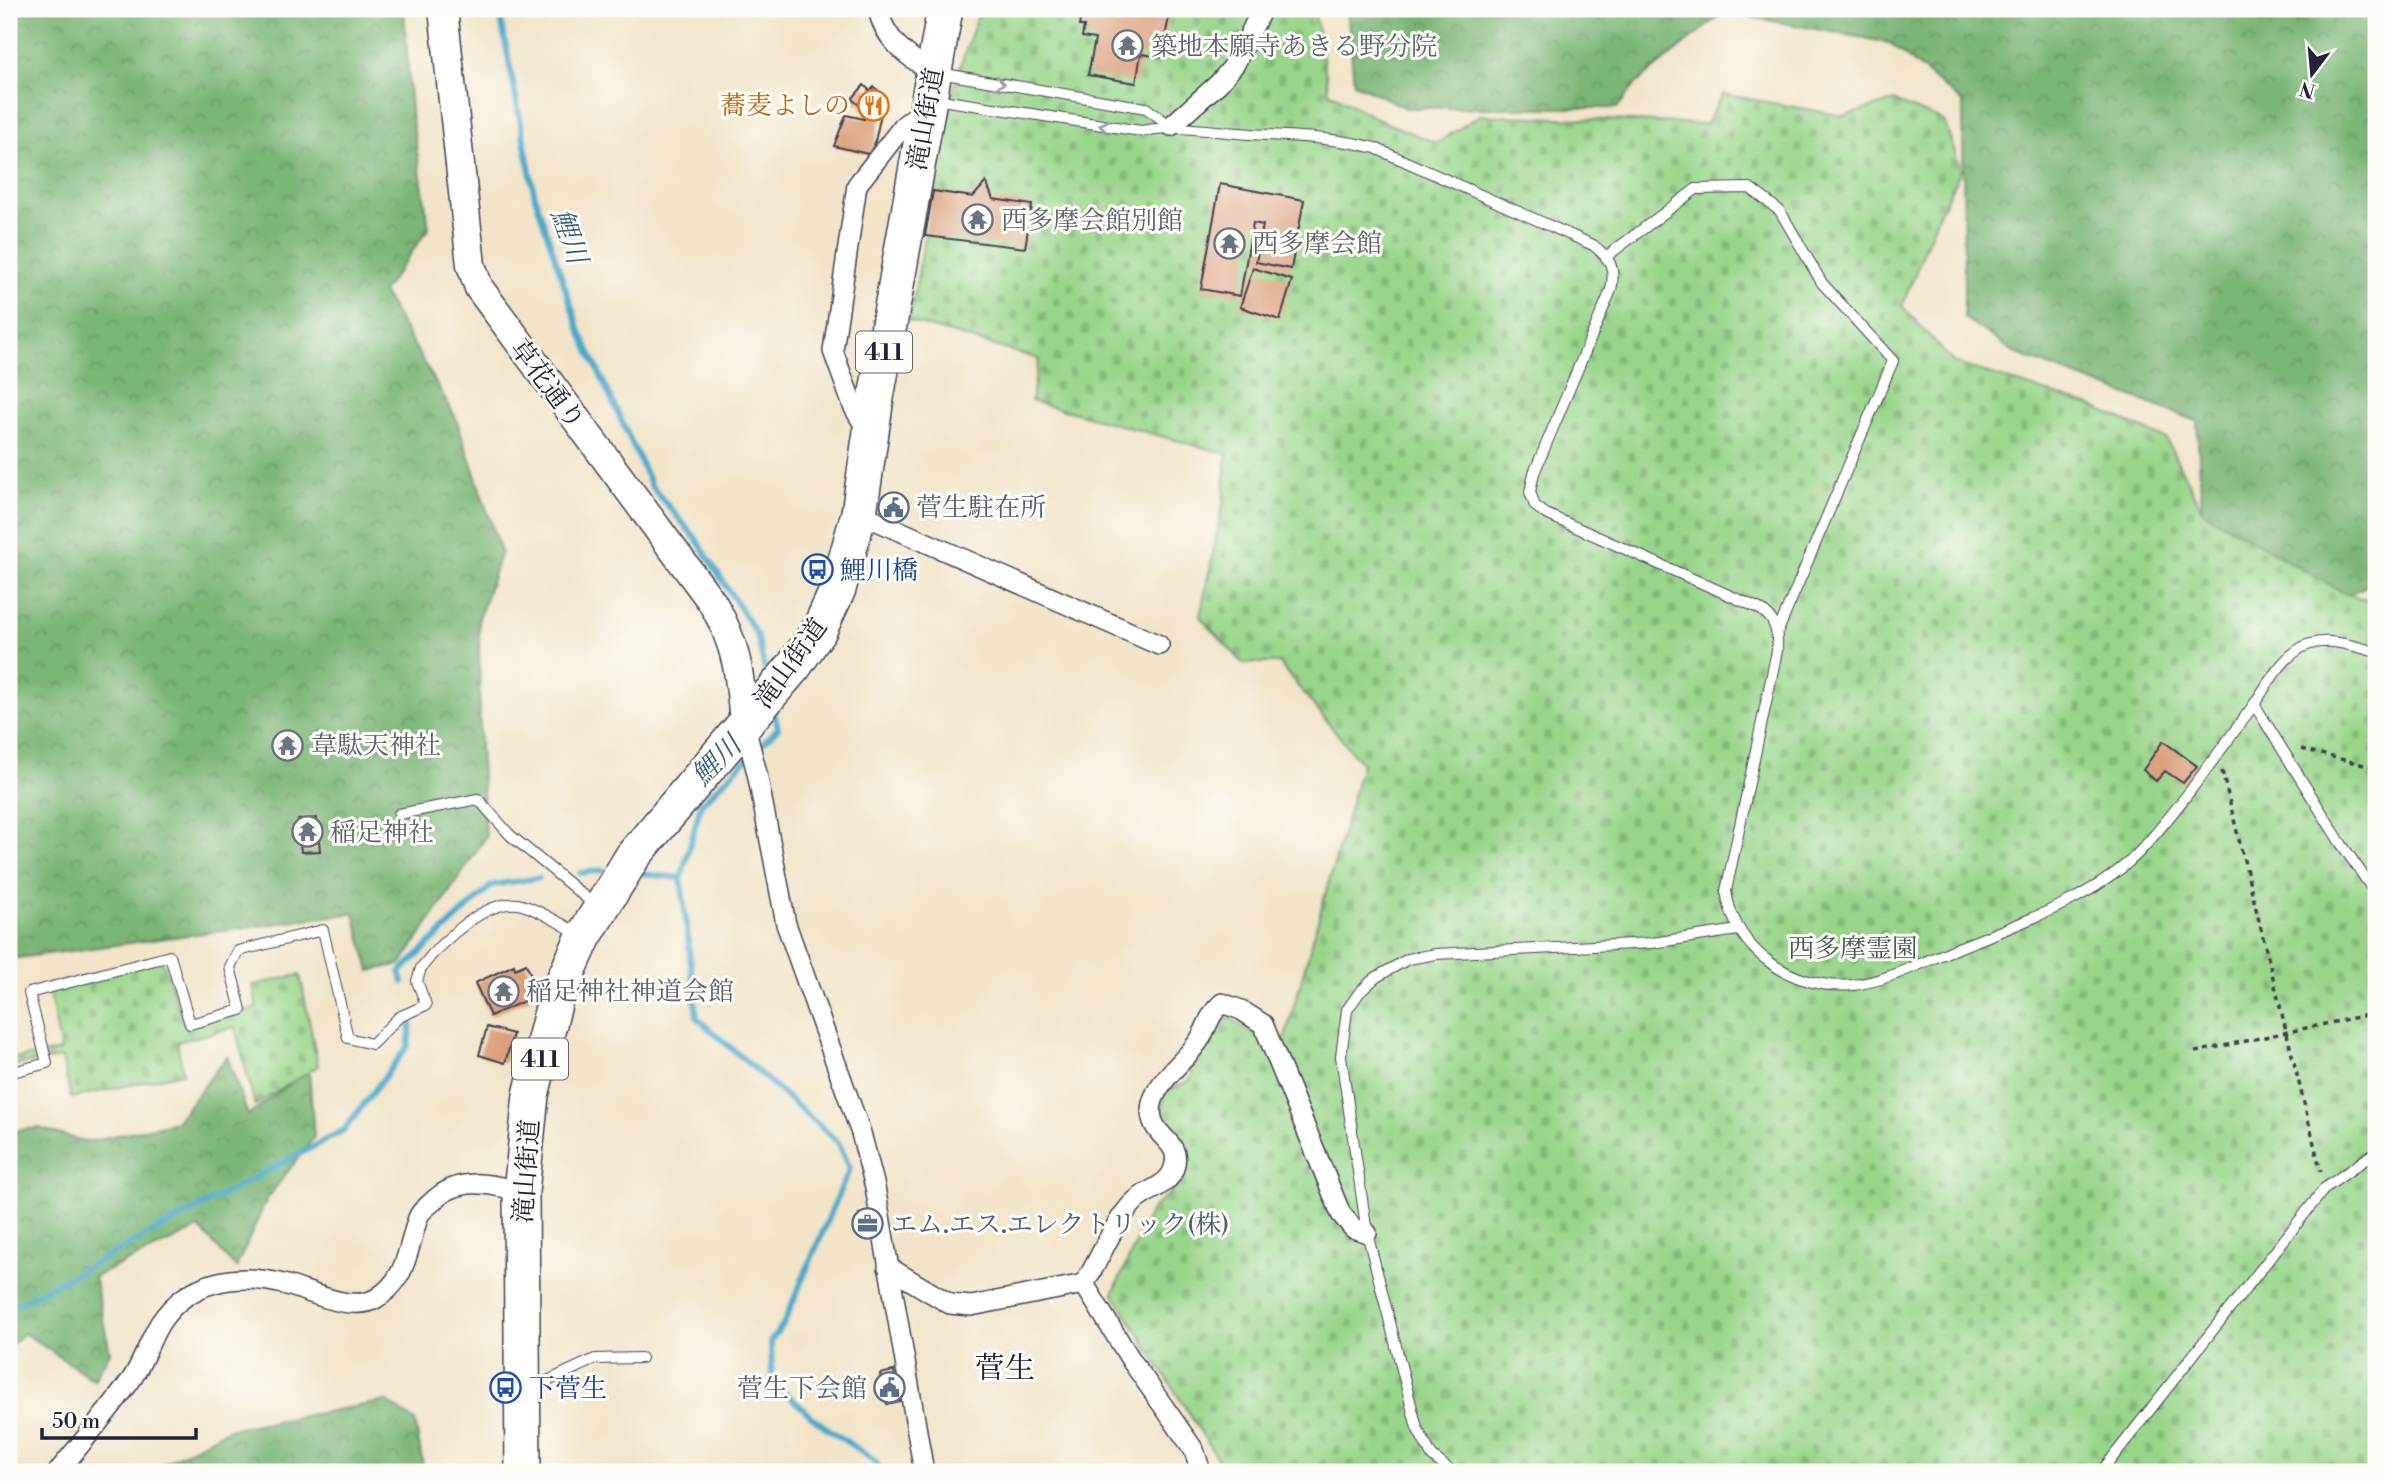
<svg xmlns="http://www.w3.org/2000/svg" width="2385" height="1481" viewBox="0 0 2385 1481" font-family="'Libre Bodoni','Noto Serif JP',serif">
  <defs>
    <pattern id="forest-crowns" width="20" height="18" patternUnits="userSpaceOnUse" patternTransform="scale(1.75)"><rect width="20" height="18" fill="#7ab676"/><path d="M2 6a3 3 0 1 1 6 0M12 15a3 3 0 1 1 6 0" fill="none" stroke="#649462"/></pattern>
    <pattern id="cemetery-stones" width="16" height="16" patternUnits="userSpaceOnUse" patternTransform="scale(1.75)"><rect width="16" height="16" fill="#98d58a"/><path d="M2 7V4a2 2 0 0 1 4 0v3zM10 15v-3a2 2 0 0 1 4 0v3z" fill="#83b778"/></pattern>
  </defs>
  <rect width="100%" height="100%" fill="#fdfcf7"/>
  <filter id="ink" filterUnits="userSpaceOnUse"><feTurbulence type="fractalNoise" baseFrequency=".0143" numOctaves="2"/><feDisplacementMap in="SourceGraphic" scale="14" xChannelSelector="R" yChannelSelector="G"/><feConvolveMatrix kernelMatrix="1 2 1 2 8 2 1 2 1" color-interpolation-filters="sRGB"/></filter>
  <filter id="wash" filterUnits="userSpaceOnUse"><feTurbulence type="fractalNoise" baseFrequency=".00686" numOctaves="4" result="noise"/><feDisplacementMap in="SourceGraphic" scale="28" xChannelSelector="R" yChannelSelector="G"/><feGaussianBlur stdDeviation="1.57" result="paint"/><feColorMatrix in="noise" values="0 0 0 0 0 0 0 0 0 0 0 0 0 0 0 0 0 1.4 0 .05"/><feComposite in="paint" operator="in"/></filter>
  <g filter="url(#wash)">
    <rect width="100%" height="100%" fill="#f1e4c8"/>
    <path fill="url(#forest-crowns)" stroke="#4e6c58" stroke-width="2" d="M9,9H404L411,113L429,228L383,292L456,418L501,552L479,618L480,745L486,837L401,964L370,971L354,913L9,959Z
      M1347,9H2376V582L2330,602L2203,532L2197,421L2017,354L1964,318L1963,103L1890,43L1724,12L1637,83L1617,108H1406L1354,83Z
      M227,1056L248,1115L309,1070L314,1137L267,1199L236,1268L199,1228L94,1277L110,1352L94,1380L24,1333L9,1347V1131L39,1128L86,1142L176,1122Z
      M386,1401L415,1421L424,1472H154L161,1465L229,1429Z"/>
    <path fill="url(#cemetery-stones)" stroke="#5d7c62" stroke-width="2" d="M980,9H1314L1329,92L1379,120L1437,143L1480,115L1706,124L1723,94L1844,116L1894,101L1944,121L1961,170L1938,216L1902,306L1954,363L2091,406L2166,439L2203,512L2344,593L2376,603V1472H1220L1217,1458L1113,1293L1151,1210L1175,1188L1180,1149L1159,1124L1164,1093L1190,1080L1197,1055L1211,1025L1230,1018L1251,1032L1285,1038L1362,764L1279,663H1243L1200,617L1223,504L1227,454L1031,401L1039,359L909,321L955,82Z
      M162,959L184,1024L257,1008L253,985L300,975L318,1066L255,1105L235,1027L177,1042L183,1073L71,1098L62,1058L9,1066V1059L61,1051L48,985Z"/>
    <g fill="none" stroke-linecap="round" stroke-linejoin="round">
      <path stroke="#4ba9ca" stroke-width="6" d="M499,9L535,197L579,329L652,487L695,537L757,635L767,680
        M773,708L778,728L701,804L681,878L697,1018L838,1142L850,1168L783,1325L771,1340L772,1381L817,1421L876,1462L879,1472
        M580,873L603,870
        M644,874L681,878
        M403,982L400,972L492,885L539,878
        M9,1309L344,1130L408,1046L412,1015"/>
    </g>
    <g id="blocks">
      <path fill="#dba07e" d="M1082,9H1166L1170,12L1161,57L1141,54L1136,83L1088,75L1095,39L1082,37L1084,26H1079Z
        M864,85L870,91L874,87L885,96L872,155L834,146L846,115L864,119L866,111L852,99Z
        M986,182L993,199L1032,205L1025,248L925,236L933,191L973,197Z
        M1220,184L1304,200L1291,269L1256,262L1263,225L1253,223L1240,296L1201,289Z
        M1253,268L1292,280L1280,320L1240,307Z
        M297,735L298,751L278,752L276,737Z
        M2163,741L2197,766L2183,783L2165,771L2156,781L2143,770Z
        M317,818L320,851L301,852L298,820Z
        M526,964L534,982L525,985L531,998L490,1016L475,983L514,965L515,969Z
        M487,1027L513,1034L505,1063L479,1055Z
        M872,1212L875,1233L861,1235L859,1214Z
        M894,1371L900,1401L887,1404L880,1374Z"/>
    </g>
  </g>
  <g filter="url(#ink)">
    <use href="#blocks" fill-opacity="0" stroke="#413f50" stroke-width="2"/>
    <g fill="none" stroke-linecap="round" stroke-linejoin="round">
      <defs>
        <path id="lane" d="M939,73L1146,108L1171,126
          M935,99L1141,131C1175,125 1193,129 1226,132C1277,137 1326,135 1375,148L1593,245C1610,258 1616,268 1611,290L1534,473L1530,492L1535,506L1546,514L1758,608C1776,618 1778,632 1777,651L1726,891C1734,951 1794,991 1853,985C1886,981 1917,965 1948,952C2011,926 2096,900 2143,848C2181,806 2216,756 2250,710C2264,691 2276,666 2295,652C2319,633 2350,645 2376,652
          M1607,256L1696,189L1750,188L1780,211L1822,283L1893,361L1778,631
          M2254,704L2340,842L2376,894
          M399,814L478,799L510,835L596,906
          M9,1073L47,1063L29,993L170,956L190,1024L241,1010L230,967L238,951L323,930L348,1038L372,1044L399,1017L426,1005L417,981L421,968C440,943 488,896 522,905C542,911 562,925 580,934
          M530,1389L595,1359L641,1358
          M1452,1472L1432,1456L1417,1428L1367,1233L1341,1056L1347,1010L1359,993L1375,978L1408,959L1436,954L1652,943L1738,930
          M2101,1472L2325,1188L2376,1152"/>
        <path id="street" d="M878,9C884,39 907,57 933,72
          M1171,126L1219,83L1235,64L1262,9
          M868,432L853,406L833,351L857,185L903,126L927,107
          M859,513L1159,645
          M744,723L757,773L786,924L861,1133L875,1187L924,1472
          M888,1267L950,1304L971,1306L1084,1284L1131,1360L1194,1450L1201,1472
          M1084,1284C1101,1258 1112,1224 1134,1202C1148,1188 1171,1187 1175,1164C1179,1145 1161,1139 1154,1124C1139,1091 1186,1063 1200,1039C1209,1024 1208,1016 1222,1003L1241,1010L1263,1024L1341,1214L1353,1228L1367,1233
          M58,1472C82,1442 108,1412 131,1380C143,1363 149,1341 160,1323C189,1279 239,1272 287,1285C311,1292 351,1312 375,1299C407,1281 407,1250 418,1218C420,1211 427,1207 432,1202C458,1176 489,1183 521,1192"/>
        <path id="secondary" d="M443,9L471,265L479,288L712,602C737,644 740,675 744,723"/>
        <path id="highway" d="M523,1472L521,1192L531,1095L555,1000L584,936L633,856L794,666L819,630L838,589L859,513L876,398L945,9"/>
      </defs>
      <use href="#lane" stroke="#413f50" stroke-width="12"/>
      <use href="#street" stroke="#413f50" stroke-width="22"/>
      <use href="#secondary" stroke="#413f50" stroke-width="31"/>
      <use href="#highway" stroke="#413f50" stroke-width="38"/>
      <path stroke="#413f50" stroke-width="3.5" stroke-dasharray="5 5" stroke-linecap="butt" d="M2301,749L2376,768
        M2222,771L2321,1172
        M2195,1052L2376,1013"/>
      <use href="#lane" stroke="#fff" stroke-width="10"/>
      <use href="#street" stroke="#fff" stroke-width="19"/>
      <use href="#secondary" stroke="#fff" stroke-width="28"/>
      <use href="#highway" stroke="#fff" stroke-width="35"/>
    </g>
    <defs><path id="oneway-chevron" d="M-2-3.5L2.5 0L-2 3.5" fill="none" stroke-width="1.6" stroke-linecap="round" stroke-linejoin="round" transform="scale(1.75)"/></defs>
    <g stroke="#9c9ca7">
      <use href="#oneway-chevron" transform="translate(1000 83) rotate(9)"/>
      <use href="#oneway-chevron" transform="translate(1104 126) rotate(-171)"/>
    </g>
  </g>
  <defs>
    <symbol id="temple-ring" viewBox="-11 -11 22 22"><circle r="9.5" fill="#fdfcf7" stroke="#6b7280" stroke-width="1.5"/><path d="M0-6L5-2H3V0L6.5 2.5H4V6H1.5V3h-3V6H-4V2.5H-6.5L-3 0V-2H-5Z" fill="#6b7280"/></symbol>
    <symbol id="restaurant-ring" viewBox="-11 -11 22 22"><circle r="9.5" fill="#fdfcf7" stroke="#e8710a" stroke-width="1.5"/><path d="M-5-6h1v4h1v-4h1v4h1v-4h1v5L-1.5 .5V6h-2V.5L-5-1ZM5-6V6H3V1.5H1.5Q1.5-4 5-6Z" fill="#e8710a"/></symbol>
    <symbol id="civic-ring" viewBox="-11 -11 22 22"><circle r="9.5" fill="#fdfcf7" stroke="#5c6f8a" stroke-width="1.5"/><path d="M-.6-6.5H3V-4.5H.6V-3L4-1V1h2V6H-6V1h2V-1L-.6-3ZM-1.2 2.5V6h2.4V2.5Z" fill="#5c6f8a"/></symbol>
    <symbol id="bus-ring" viewBox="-11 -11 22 22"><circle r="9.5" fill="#fdfcf7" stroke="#1a4fb4" stroke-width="1.5"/><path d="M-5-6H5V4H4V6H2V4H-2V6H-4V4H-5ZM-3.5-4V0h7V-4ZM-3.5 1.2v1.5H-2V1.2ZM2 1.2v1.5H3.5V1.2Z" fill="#1a4fb4"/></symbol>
    <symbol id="office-ring" viewBox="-11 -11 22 22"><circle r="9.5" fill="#fdfcf7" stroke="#5c6f8a" stroke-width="1.5"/><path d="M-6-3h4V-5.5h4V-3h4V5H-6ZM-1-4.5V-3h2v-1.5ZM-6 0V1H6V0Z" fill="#5c6f8a"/></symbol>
  </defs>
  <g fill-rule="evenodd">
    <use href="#temple-ring" x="1110" y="28" width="35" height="35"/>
    <use href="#restaurant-ring" x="856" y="88" width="35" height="35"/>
    <use href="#temple-ring" x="960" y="202" width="35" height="35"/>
    <use href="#temple-ring" x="1212" y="226" width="35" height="35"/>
    <use href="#civic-ring" x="876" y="490" width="35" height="35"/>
    <use href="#bus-ring" x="800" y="552" width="35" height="35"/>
    <use href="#temple-ring" x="270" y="728" width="35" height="35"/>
    <use href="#temple-ring" x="290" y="814" width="35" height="35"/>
    <use href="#temple-ring" x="486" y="974" width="35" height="35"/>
    <use href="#office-ring" x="850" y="1206" width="35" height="35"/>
    <use href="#bus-ring" x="488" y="1370" width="35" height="35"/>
    <use href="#civic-ring" x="872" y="1370" width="35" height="35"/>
  </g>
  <g text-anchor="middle" stroke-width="6" stroke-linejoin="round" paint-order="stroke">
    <g fill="#fdfcf7" stroke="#646373" stroke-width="2">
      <rect x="856" y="331.5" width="56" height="41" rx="5"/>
      <rect x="512" y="1038.5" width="56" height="41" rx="5"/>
    </g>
    <g font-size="24" font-weight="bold" fill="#22223b">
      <text x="884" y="360">411</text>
      <text x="540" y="1067">411</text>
    </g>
    <g font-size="26" fill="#5b616d" stroke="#fdfcf7" text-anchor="start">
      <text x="1151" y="55">築地本願寺あきる野分院</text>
      <text x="1001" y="229">西多摩会館別館</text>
      <text x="1252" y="252">西多摩会館</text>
      <text x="311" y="754">韋駄天神社</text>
      <text x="330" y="841">稲足神社</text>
      <text x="526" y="1000">稲足神社神道会館</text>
    </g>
    <g font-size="26" fill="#c56008" stroke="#fdfcf7" text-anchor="end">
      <text x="850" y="114">蕎麦よしの</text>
    </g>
    <g font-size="26" fill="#22223b" stroke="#fdfcf7">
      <text transform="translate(925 119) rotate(-80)" y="9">滝山街道</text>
      <text transform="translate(548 384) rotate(53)" y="9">草花通り</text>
      <text transform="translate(790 663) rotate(-54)" y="9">滝山街道</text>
      <text transform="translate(526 1171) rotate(-86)" y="9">滝山街道</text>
    </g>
    <g font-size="26" fill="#4e5e75" stroke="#fdfcf7" text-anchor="start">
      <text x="916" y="516">菅生駐在所</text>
      <text x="891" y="1233">エム.エス.エレクトリック(株)</text>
      <text x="867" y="1397" text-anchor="end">菅生下会館</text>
    </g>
    <g font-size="26" fill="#164399" stroke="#fdfcf7" text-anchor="start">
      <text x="840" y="579">鯉川橋</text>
      <text x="529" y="1397">下菅生</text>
    </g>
    <g font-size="26" fill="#455853" stroke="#fdfcf7">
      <text x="1853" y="957">西多摩霊園</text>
    </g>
    <g font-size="28" font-style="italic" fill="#345f7b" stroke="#fdfcf7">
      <text transform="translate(570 236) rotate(71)" y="10">鯉川</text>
      <text transform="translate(716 760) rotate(-45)" y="10">鯉川</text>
    </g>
    <g font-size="30" fill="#22223b" stroke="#fdfcf7">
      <text x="1005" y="1378">菅生</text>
    </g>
  </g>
  <rect width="2385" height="1481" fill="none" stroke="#fdfcf7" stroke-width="35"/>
  <g transform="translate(2312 74) rotate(196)" stroke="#fdfcf7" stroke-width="5" paint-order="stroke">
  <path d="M0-5L12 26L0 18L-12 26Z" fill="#22223b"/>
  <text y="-10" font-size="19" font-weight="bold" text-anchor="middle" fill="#22223b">N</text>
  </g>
  <path d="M42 1428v10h154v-10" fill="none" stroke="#22223b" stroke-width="3.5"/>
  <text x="52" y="1428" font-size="21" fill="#22223b" stroke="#fdfcf7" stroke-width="5" paint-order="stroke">50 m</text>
</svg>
